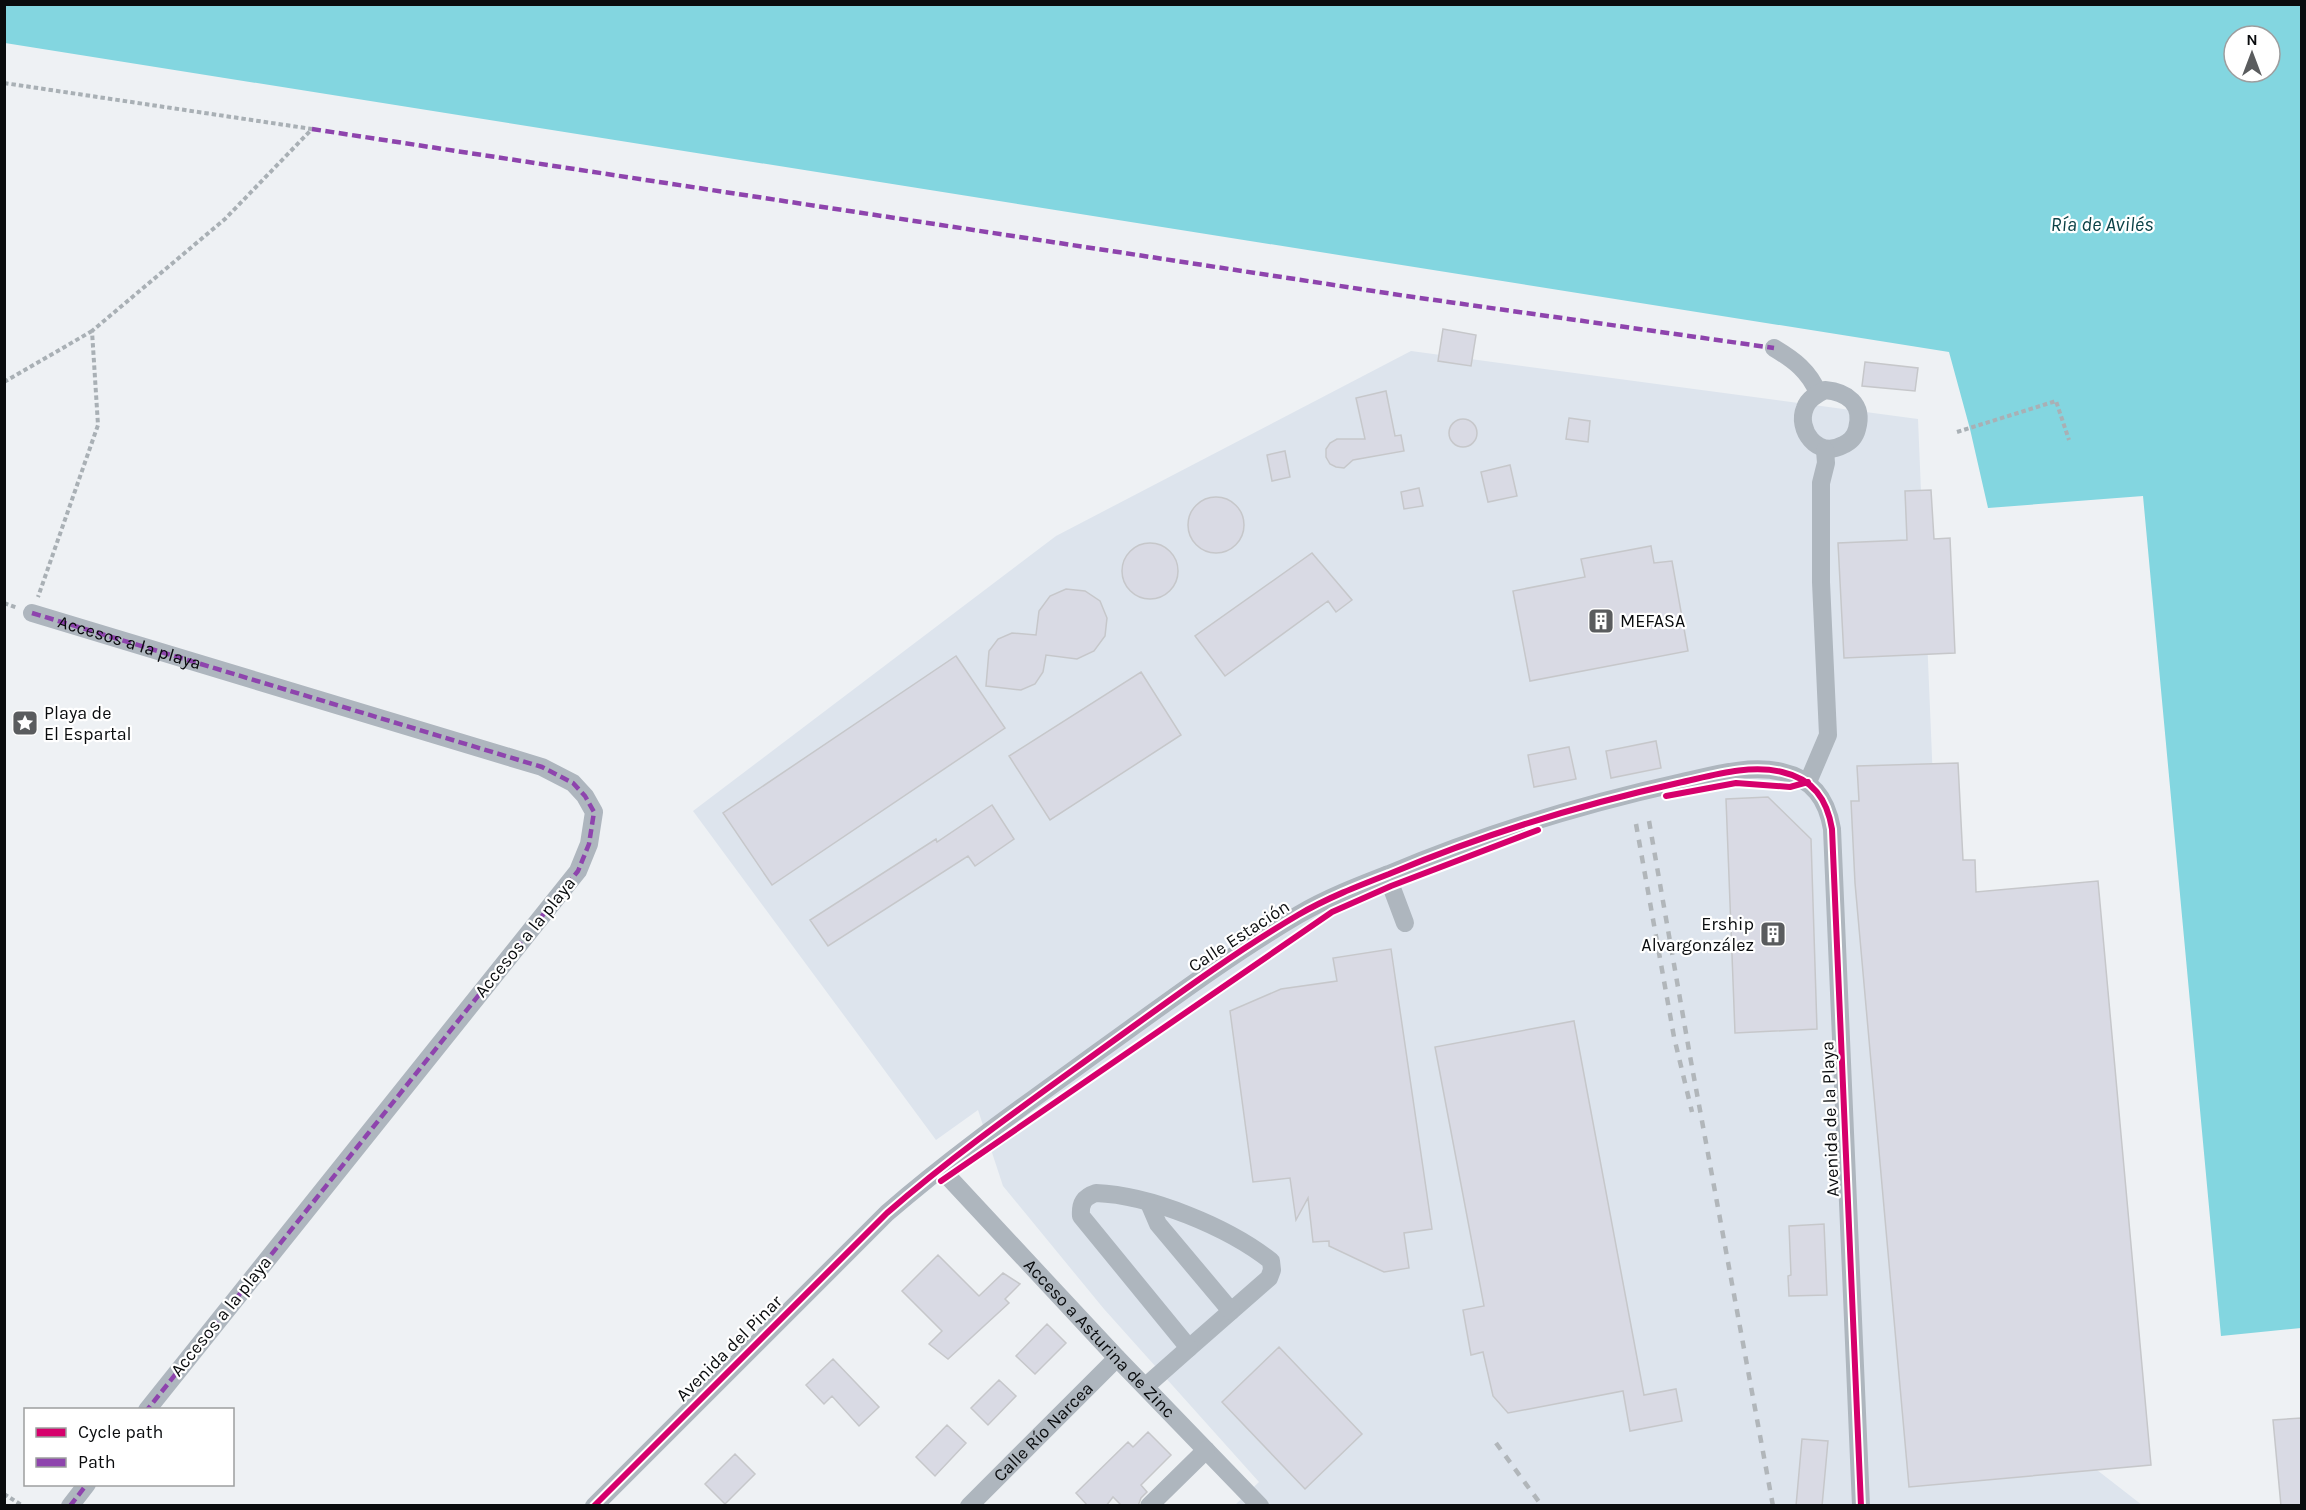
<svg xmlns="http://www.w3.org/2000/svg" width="2306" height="1510" viewBox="0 0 2306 1510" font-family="Karla,sans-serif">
  <rect width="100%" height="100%" fill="#eef1f4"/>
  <path fill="#dde4ed" d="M1411,351L1918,419L1957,1361L2142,1505H1235L1259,1482L1104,1309L1003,1186L978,1110L936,1140L693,811L1056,536Z"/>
  <path fill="#83d6e0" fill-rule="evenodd" d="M4,5H2301V1328L2221,1336L2143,496L1988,508L1970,429L1949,352L5,43ZM2234,36H2270V72H2234Z"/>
  <path fill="#d9dae4" stroke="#c6c7ca" stroke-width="1.5" d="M1443,329L1476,335L1471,366L1438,361Z
    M1865,362L1918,368L1915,391L1862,386Z
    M1386,391L1395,436L1401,435L1404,451L1353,460L1344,468L1336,467L1330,464L1326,457V449L1330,443L1337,439H1365L1356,398Z
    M1569,418L1590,421L1588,442L1566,439Z
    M1449 433a14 14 0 1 1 28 0a14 14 0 1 1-28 0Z
    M1285,451L1290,477L1272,481L1267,455Z
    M1510,465L1517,496L1488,502L1481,472Z
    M1419,488L1423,506L1404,509L1401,492Z
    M1931,490L1934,539L1950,538L1955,653L1844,658L1838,543L1907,540L1905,491Z
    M1188 525a28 28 0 1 1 56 0a28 28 0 1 1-56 0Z
    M1122 571a28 28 0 1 1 56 0a28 28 0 1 1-56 0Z
    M1651,546L1654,563L1672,561L1688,651L1530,681L1513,591L1585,577L1581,559Z
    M1312,553L1352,600L1336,612L1328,601L1225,676L1195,636Z
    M1066,589L1085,591L1100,601L1107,618L1105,636L1094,651L1077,659L1046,655L1043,672L1035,684L1021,690L986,686L989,651L998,639L1012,633L1036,635L1039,611L1050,596Z
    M956,656L1005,728L772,885L723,813Z
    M1141,672L1181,735L1050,820L1009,756Z
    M1656,741L1661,768L1611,778L1606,751Z
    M1569,747L1576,779L1534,787L1528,755Z
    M1958,763L1963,860H1975L1976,892L2098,881L2151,1465L1909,1487L1855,883L1851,801H1859L1857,766Z
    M1768,797L1811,839L1817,1029L1735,1033L1726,799Z
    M992,805L1014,839L975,866L968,856L828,946L810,920L936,839L937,842Z
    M1391,949L1432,1229L1404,1233L1409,1268L1384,1272L1329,1246V1241L1313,1242L1308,1198L1296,1220L1290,1178L1253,1182L1230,1011L1281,989L1337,981L1333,958Z
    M1574,1021L1644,1395L1676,1389L1682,1421L1630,1431L1623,1391L1508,1413L1493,1396L1483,1352L1471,1355L1463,1310L1484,1306L1435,1047Z
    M1824,1224L1827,1295L1789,1296L1788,1276L1791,1275L1789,1226Z
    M938,1255L979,1296L1003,1273L1020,1284L1005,1299L1009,1303L948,1359L929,1344L942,1331L902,1291Z
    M1047,1324L1066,1343L1035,1374L1016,1356Z
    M1279,1347L1362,1434L1305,1489L1222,1402Z
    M833,1359L879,1407L859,1426L832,1396L824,1404L806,1385Z
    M999,1380L1016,1396L988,1425L971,1408Z
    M2301,1418V1506H2281L2273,1420Z
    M947,1425L966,1443L935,1476L916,1457Z
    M1148,1432L1171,1455L1141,1485L1147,1492L1141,1498L1138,1506H1122L1113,1497L1106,1506H1088L1076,1493L1128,1442L1133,1447Z
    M1802,1439L1828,1441L1822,1506H1796Z
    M735,1454L755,1474L725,1504L705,1484Z"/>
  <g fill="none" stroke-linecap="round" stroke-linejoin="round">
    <path stroke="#a9b0b5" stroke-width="4" stroke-dasharray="4.5 3" stroke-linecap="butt" d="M4,83L312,129L225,219L92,331L98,425L38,597
      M4,382L92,331
      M1957,432L2056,401L2069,440
      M4,603L18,608
      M4,1494L23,1506"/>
    <g stroke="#aeb6be" stroke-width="18">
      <path d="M1774,348C1794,360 1809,371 1818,393"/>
      <path d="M1825,390C1847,392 1864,404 1857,429C1855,437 1850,442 1843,445C1817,459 1796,429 1805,408C1808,399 1817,394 1825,390Z"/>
      <path id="s1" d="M32,613L542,767L573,783L585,796L594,812L589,844L578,871L147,1410"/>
      <path d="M1808,782L1828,735L1821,582V483L1826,463L1825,450"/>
      <path d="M1387,875L1405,923"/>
      <path id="s2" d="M941,1169L1117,1358L1260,1506"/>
      <path d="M1096,1193C1150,1195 1228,1227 1271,1261L1272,1270L1269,1278L1189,1348L1081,1216C1080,1203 1084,1197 1096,1193Z"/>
      <path d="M1149,1203L1158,1224L1231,1311"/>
      <path d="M1146,1386L1189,1348"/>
      <path d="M70,1506L87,1484"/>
      <path d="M594,1506L887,1213C955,1154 1029,1102 1102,1049C1166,1003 1230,955 1298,915C1327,898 1358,886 1389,874C1482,835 1579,805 1678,783C1711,776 1748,764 1782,772C1813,779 1827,799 1832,829L1861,1506"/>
      <path id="s3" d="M969,1506L1117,1358"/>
      <path d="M1149,1506L1206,1450"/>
    </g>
    <path stroke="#b1b6ba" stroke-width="4.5" stroke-dasharray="8 8" stroke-linecap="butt" d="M1649,821L1690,1056L1773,1506
      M1636,824L1674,1037L1692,1112
      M1496,1443L1542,1506"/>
    <path stroke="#8e44ad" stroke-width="4.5" stroke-dasharray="9 4.5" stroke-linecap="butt" d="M312,129L1406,296L1774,348
      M32,613L542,767L573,783L585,796L594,812L589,844L578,871L147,1410
      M70,1506L87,1484"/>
    <defs>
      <path id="cycleway" d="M1666,796L1736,783L1790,787L1808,782
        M941,1181L1332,912L1391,886L1538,830
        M594,1506L887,1213C955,1154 1029,1102 1102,1049C1166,1003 1230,955 1298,915C1327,898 1358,886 1389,874C1482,835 1579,805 1678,783C1711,776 1748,764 1782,772C1813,779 1827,799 1832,829L1861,1506"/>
    </defs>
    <use href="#cycleway" stroke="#fff" stroke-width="10"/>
    <use href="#cycleway" stroke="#d6006c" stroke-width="6"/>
  </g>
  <defs>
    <symbol id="building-square" viewBox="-11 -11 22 22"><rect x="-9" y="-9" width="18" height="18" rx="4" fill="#5a5c5e" stroke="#fff"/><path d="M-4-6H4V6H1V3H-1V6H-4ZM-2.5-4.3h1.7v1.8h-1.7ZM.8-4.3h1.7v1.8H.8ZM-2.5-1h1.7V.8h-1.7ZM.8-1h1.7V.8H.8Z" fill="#fff"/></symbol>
    <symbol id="sight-square" viewBox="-11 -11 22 22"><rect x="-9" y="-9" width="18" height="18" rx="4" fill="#5a5c5e" stroke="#fff"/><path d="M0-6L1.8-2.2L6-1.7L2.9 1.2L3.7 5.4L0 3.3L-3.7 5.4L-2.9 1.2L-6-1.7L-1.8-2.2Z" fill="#fff"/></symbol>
  </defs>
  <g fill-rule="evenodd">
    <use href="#building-square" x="1586" y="606" width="30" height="30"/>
    <use href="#sight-square" x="10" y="708" width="30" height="30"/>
    <use href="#building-square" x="1758" y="919" width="30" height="30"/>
  </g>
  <g text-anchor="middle" stroke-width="4.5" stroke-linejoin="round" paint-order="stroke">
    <g font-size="18" fill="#0a0c0e" stroke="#fff" text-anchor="start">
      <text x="1620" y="627">MEFASA</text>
      <text x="44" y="719">Playa de<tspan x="44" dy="21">El Espartal</tspan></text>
      <text x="1754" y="930" text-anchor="end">Ership<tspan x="1754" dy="21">Alvargonzález</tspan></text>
    </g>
    <g font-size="18" fill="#0a0c0e" stroke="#fff">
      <text dy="6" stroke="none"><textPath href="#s1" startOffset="102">Accesos a la playa</textPath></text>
      <text transform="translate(1239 936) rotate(-33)" y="6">Calle Estación</text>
      <text transform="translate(525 937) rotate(-51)" y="6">Accesos a la playa</text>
      <text transform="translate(1830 1119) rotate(-92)" y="6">Avenida de la Playa</text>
      <text transform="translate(221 1316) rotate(-51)" y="6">Accesos a la playa</text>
      <text dy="6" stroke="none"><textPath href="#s2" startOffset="232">Acceso a Asturina de Zinc</textPath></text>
      <text transform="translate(729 1348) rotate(-45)" y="6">Avenida del Pinar</text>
      <text dy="6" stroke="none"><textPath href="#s3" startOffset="105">Calle Río Narcea</textPath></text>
    </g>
    <g font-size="20" font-style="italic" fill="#0b4247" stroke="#fff">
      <text x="2102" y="231">Ría de Avilés</text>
    </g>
  </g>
  <rect width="2306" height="1510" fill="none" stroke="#0a0c0e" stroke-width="12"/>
  <rect x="24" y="1408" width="210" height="78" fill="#ffffff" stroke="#9d9e9f" stroke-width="1.5"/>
  <rect x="36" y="1428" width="30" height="9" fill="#d6006c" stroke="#9d9e9f" stroke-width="1.5"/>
  <text x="78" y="1438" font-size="18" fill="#0a0c0e">Cycle path</text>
  <rect x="36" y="1458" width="30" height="9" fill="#8e44ad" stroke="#9d9e9f" stroke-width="1.5"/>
  <text x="78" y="1468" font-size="18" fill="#0a0c0e">Path</text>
  <g transform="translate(2252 54)"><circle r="28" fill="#ffffff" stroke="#9d9e9f" stroke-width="1.5"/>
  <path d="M0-4.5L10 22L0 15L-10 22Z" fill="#5a5c5e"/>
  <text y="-9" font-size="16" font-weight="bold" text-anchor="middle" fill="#0a0c0e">N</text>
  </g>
</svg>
